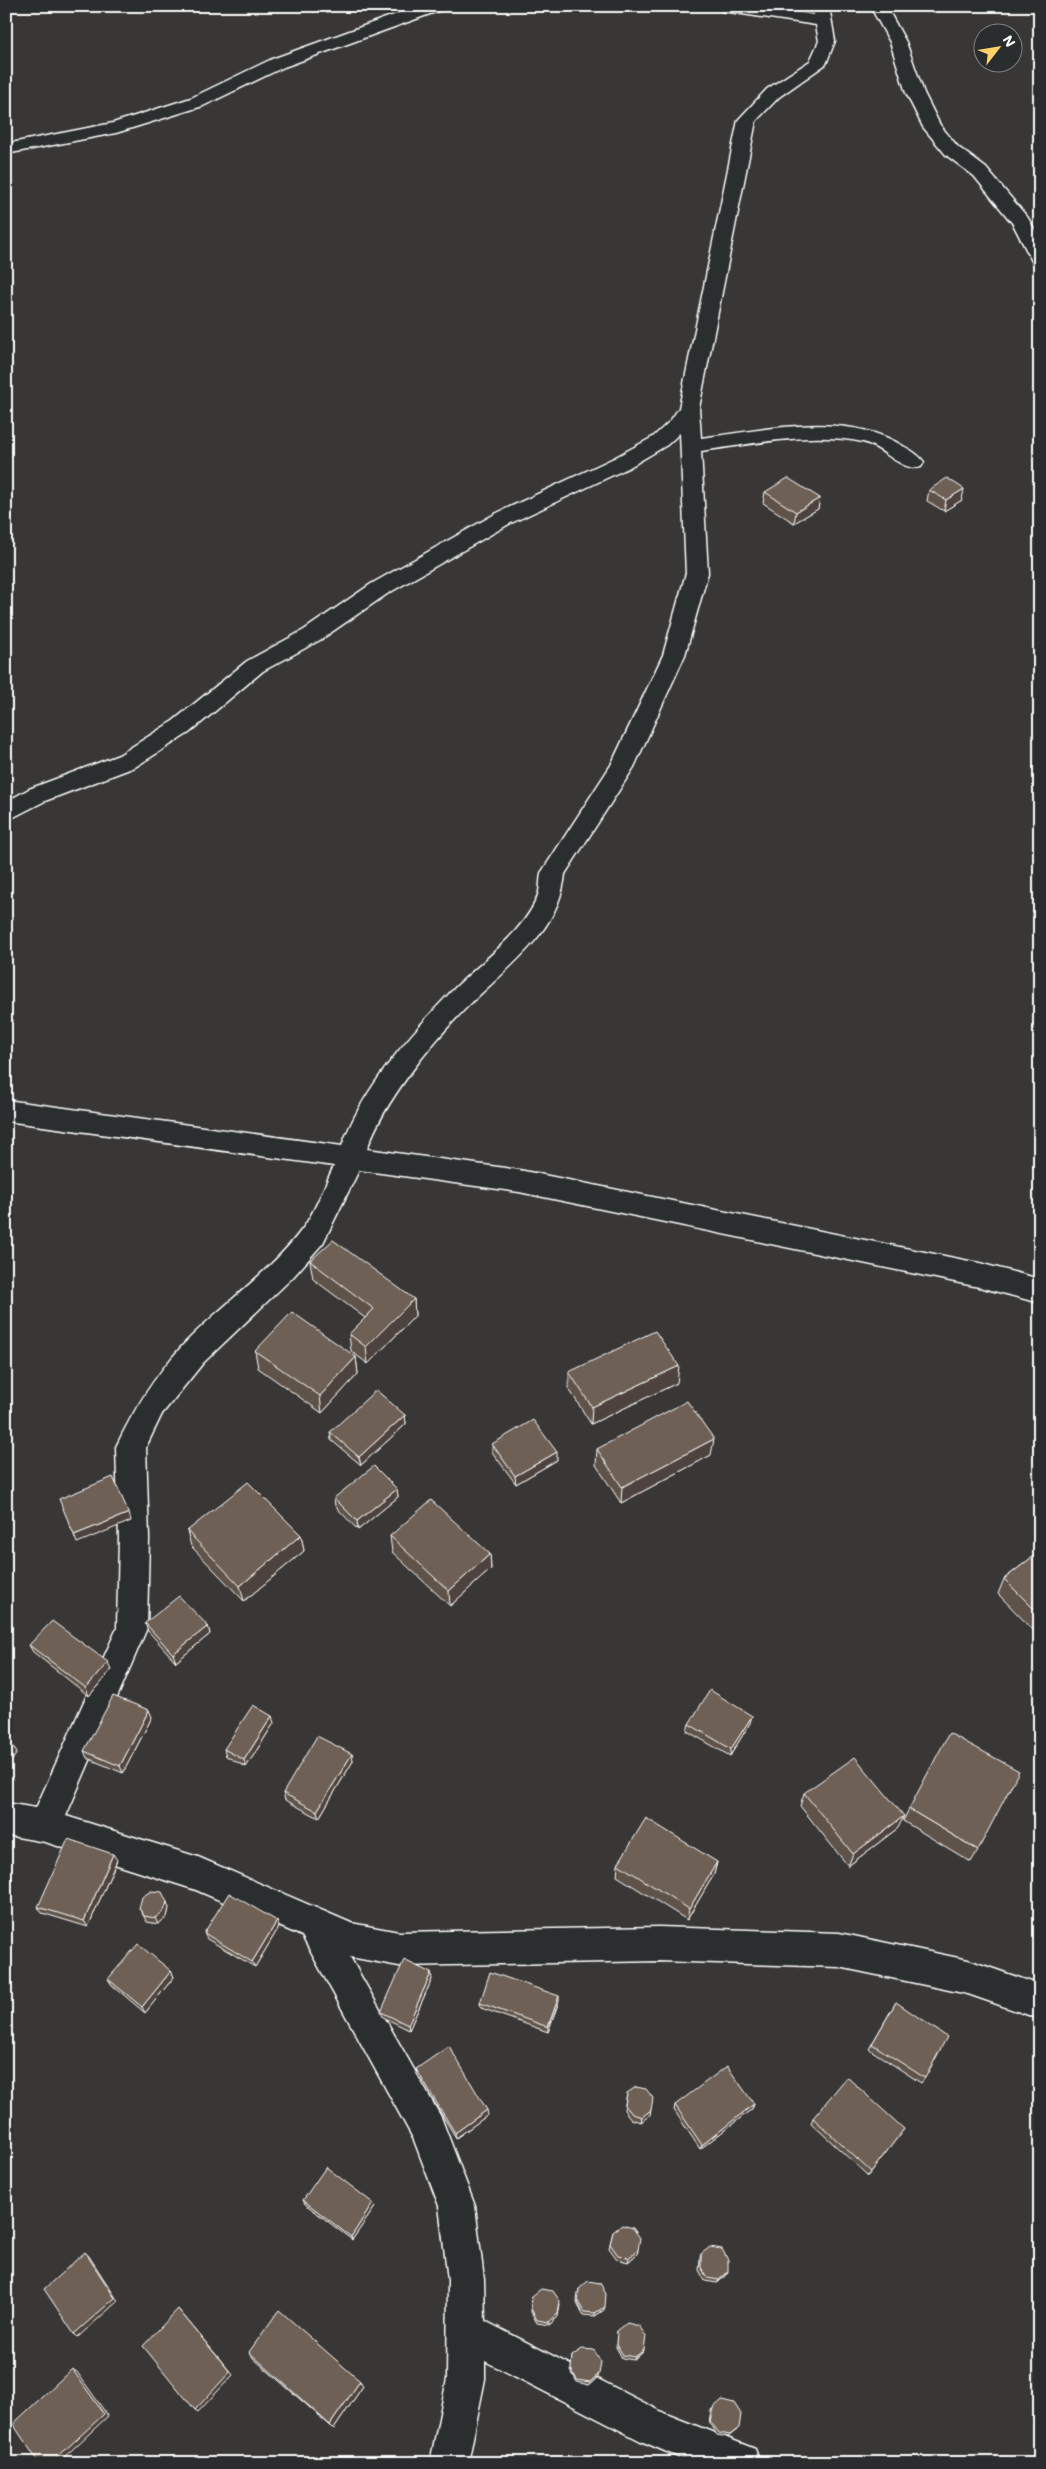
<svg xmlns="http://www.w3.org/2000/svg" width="1046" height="2469" viewBox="0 0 1046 2469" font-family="Mali,sans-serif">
  <rect width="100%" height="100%" fill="#383736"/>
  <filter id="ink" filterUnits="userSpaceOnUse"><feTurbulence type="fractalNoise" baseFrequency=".02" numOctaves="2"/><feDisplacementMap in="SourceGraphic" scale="10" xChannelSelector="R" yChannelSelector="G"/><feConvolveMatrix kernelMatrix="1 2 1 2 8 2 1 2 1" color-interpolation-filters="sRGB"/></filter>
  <g filter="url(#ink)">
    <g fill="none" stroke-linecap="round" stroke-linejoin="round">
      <defs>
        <path id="minor" d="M419,6H443L441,10L284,67L203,106L116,133L6,154V144L113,123L191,98L272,59Z
          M714,6H758L814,15L813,6H829L835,41L826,64L779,97L756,121L699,408L701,438C765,430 845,410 903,446C911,450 919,455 924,462L921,467C901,472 883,447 863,442C810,431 753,444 701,451L708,573L685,655L634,767L565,874C559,933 507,967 468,1006C432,1042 384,1101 367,1149L519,1170L979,1263L1040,1279V1303L979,1287L519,1192L359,1170L323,1243L293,1277L203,1363L162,1414L146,1447L149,1538L147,1628L66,1816L198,1857L351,1923L399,1932L659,1927L839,1933L968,1960L1040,1985V2019L968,1994L839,1967L659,1961L399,1966L350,1957L441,2117L475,2206L484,2280L485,2321L666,2414L755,2449L760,2463H693L641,2441L485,2361V2379L468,2463H430L447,2379L448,2280L439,2206L414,2140L302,1936L196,1890L45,1842L6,1835V1803L36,1808L117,1628L119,1538L116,1447C134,1409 154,1377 183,1345C221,1305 270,1273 303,1228C316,1210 324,1186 334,1166L6,1121V1100L342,1146C361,1091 409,1036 449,994C476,965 528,931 539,892C540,886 540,879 541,873L611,765L663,655L686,573L680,433L667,445L628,468L509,524L387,594L320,640L263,671L189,733L135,767L45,801L6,821V802L29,789L119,755L173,721L247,661L304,630L371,584L495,514L614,458L653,437L670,421L679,408L738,120L767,89L810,61L819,41L816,25L722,11Z
          M870,6H886L906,42L924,93L940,125L958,147L986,168L1028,218L1040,240V265L1033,263L1013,224L974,176L946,155L923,127L906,93L890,42Z"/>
      </defs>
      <use href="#minor" stroke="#fff" stroke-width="3"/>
      <use href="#minor" fill="#2a2d2e" fill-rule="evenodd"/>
    </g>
    <path fill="#5f5349" stroke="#fff" d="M929,490L962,500L944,511L927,501Z
      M765,492L820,498L818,509L794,523L763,503Z
      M310,1261L414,1299L415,1316L368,1364L351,1351L349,1334L365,1318L313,1279Z
      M255,1351L356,1357L358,1374L322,1413L258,1368Z
      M569,1372L677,1383L591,1424L569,1389Z
      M405,1415L406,1424L361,1465L331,1440L330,1432Z
      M492,1444L557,1460L516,1484L492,1452Z
      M597,1449L711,1455L621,1503L596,1465Z
      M397,1489L398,1497L358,1530L335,1506L334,1498Z
      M187,1531L301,1535L304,1551L244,1601L191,1546Z
      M390,1536L490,1554L491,1569L450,1606L392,1552Z
      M1040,1551V1637L998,1594L1004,1579Z
      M145,1623L208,1626L210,1634L176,1662L148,1631Z
      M29,1645L111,1670L89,1696L33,1652Z
      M152,1717L123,1773L87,1758L84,1751Z
      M274,1723L246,1767L226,1756L224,1749Z
      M750,1723L730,1756L687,1731L689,1724Z
      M352,1754L353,1761L319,1818L285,1800L283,1793Z
      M804,1793L898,1828L848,1866L800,1806Z
      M909,1809L978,1850L971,1862L903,1821Z
      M117,1860L88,1927L42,1913L38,1907Z
      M717,1862L714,1874L687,1920L617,1876L618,1864Z
      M139,1908H169L167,1917L158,1924L147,1922Z
      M279,1927L255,1967L207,1939L204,1933Z
      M171,1971L174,1977L145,2013L112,1985L108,1979Z
      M432,1979L409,2030L383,2017L381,2012Z
      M559,2001L548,2032L481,2008L480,2003Z
      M896,2002L925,2078L921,2083L869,2049Z
      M416,2069L488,2115L456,2138L417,2074Z
      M627,2093L650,2115L641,2122L631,2119L624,2110Z
      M754,2104L752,2109L700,2149L674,2110L675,2105Z
      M813,2118L904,2129L868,2176L811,2123Z
      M303,2200L375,2207L352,2240L305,2204Z
      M613,2232L638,2250L637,2254L628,2262L617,2259L609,2248Z
      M701,2254L728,2272L726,2276L717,2283L705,2281L699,2270L700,2258Z
      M579,2289L604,2310L595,2316L583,2315L577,2303Z
      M532,2296L558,2317L549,2325L537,2323L531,2312Z
      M617,2331L643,2352L634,2360L622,2358L616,2347Z
      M249,2352L360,2381L363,2386L334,2429L253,2358Z
      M572,2356L598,2377L589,2385L577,2382L571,2371Z
      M713,2408L737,2430L728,2437L717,2435L709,2423L711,2410Z"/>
    <path fill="#4d433c" stroke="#fff" d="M964,489L962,500L944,511L946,500Z
      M820,498L818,509L794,523L796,512Z
      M414,1299L415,1316L368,1364L366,1347Z
      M356,1357L358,1374L322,1413L320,1396Z
      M679,1366L677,1383L591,1424L592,1407Z
      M405,1415L406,1424L361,1465L359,1457Z
      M714,1439L711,1455L621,1503L622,1487Z
      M557,1452V1460L516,1484L515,1476Z
      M397,1489L398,1497L358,1530L357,1521Z
      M129,1513L131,1521L77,1543L74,1535Z
      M301,1535L304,1551L244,1601L240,1586Z
      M490,1554L491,1569L450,1606L449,1591Z
      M208,1626L210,1634L176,1662L173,1654Z
      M108,1662L111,1670L89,1696L86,1688Z
      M149,1710L152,1717L123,1773L120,1766Z
      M272,1716L274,1723L246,1767L244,1760Z
      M752,1716L750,1723L730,1756L731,1749Z
      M13,1746L17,1753L6,1769V1756Z
      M352,1754L353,1761L319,1818L317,1811Z
      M904,1816L898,1828L848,1866L853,1854Z
      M113,1854L117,1860L88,1927L84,1921Z
      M717,1862L714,1874L687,1920L689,1909Z
      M167,1902L169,1908L167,1917L158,1924L155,1918Z
      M277,1921L279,1927L255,1967L252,1962Z
      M171,1971L174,1977L145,2013L142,2007Z
      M431,1973L432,1979L409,2030L408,2025Z
      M559,1996V2001L548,2032V2027Z
      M754,2104L752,2109L700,2149L702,2145Z
      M487,2110L488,2115L456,2138L455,2133Z
      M651,2110L650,2115L641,2122L642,2117Z
      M373,2203L375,2207L352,2240L351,2237Z
      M638,2250L637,2254L628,2262L629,2258Z
      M85,2252L89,2256L118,2301L78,2337L74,2334Z
      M728,2272L726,2276L717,2283L719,2280Z
      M560,2304L558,2317L549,2325V2322Z
      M605,2307L604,2310L595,2316V2313Z
      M178,2309L233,2375L198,2412L195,2410Z
      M644,2350L643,2352L634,2360L635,2357Z
      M72,2369L77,2372L108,2416L58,2463H51Z
      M599,2374L598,2377L589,2385L590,2382Z
      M360,2381L363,2386L334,2429L330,2425Z"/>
    <path fill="#6e6055" stroke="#fff" d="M788,478L820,498L796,512L765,492Z
      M947,478L964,489L946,500L929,490Z
      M333,1240L414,1299L366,1347L349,1334L374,1309L310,1261Z
      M292,1312L356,1357L320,1396L255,1351Z
      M655,1331L679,1366L592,1407L569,1372Z
      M376,1390L405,1415L359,1457L330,1432Z
      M687,1401L714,1439L622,1487L597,1449Z
      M533,1420L557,1452L515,1476L492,1444Z
      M374,1466L397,1489L357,1521L334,1498Z
      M113,1477L129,1513L74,1535L59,1499Z
      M248,1482L301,1535L240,1586L187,1531Z
      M431,1500L490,1554L449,1591L390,1536Z
      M1040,1551V1615L1004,1579Z
      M179,1596L208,1626L173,1654L145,1623Z
      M52,1621L108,1662L86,1688L29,1645Z
      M710,1690L752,1716L731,1749L689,1724Z
      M113,1696L149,1710L120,1766L84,1751Z
      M253,1705L272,1716L244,1760L224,1749Z
      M949,1733L1019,1771L978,1850L909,1809Z
      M317,1736L352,1754L317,1811L283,1793Z
      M6,1742L13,1746L6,1756Z
      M855,1757L904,1816L853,1854L804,1793Z
      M646,1818L717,1862L689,1909L618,1864Z
      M68,1839L113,1854L84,1921L38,1907Z
      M151,1891L162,1892L167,1902L164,1911L155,1918L144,1916L139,1908L142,1897Z
      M229,1893L277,1921L252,1962L204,1933Z
      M138,1944L171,1971L142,2007L108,1979Z
      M404,1960L431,1973L408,2025L381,2012Z
      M490,1972L559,1996L548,2027L480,2003Z
      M896,2002L947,2037L925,2078L872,2044Z
      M449,2046L487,2110L455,2133L416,2069Z
      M727,2066L754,2104L702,2145L675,2105Z
      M847,2077L904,2129L871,2172L813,2118Z
      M636,2087L646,2089L653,2098L651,2110L642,2117L632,2114L625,2105L627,2093Z
      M326,2167L373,2203L351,2237L303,2200Z
      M622,2225L633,2228L640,2238L638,2250L629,2258L618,2255L610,2244L613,2232Z
      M710,2247L722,2249L728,2260V2272L719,2280L707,2278L701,2267V2254Z
      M85,2252L115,2298L74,2334L44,2289Z
      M588,2281L600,2283L606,2294L605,2307L595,2313L584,2312L577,2300L579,2289Z
      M541,2289L553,2291L560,2301L558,2314L549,2322L537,2320L531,2309L532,2296Z
      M178,2309L230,2372L195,2410L143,2346Z
      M279,2310L360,2381L330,2425L249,2352Z
      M627,2323L639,2326L646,2336L644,2350L635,2357L623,2355L616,2344L617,2331Z
      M582,2349L594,2350L601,2362L599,2374L590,2382L577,2380L571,2369L572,2356Z
      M72,2369L104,2414L51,2463H39L13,2424Z
      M722,2400L734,2403L741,2414L739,2428L730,2435L719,2433L710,2421L713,2408Z
      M680,2457L691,2460L693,2463H673Z"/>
  </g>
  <rect width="1046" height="2469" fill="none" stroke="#2a2d2e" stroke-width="25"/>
  <rect x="12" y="12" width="1021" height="2444" fill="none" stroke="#fff" stroke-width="2" filter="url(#ink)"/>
  <g transform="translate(998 48) rotate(59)"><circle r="24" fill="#2a2d2e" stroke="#7f8182"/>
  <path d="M0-4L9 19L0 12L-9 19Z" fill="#ffd166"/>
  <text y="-8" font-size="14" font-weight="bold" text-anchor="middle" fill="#ffffff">N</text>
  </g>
</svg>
